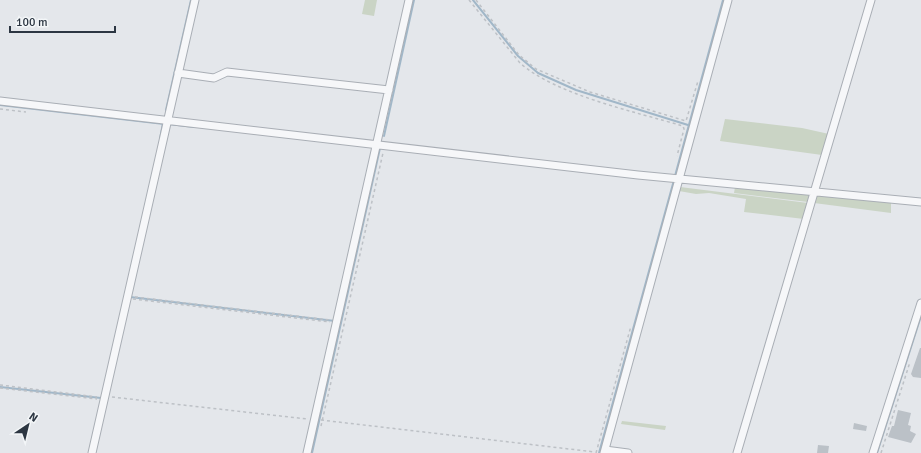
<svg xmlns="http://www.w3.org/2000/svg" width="921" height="453" viewBox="0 0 921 453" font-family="Signika,sans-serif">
  <rect width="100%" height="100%" fill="#e4e7eb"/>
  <path fill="#cad4c5" d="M365,0H377L374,16L362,14Z
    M725,119L802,128L829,134L822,155L720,141Z
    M680,187L808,203L804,219L744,212L746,199L709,193L696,194L679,191Z
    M735,187L811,195L808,202L734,193Z
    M819,194L891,202V213L814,203L816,196Z
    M622,421L666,426L665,430L621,424Z"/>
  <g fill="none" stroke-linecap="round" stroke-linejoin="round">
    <path stroke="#a1b7c8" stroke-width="2" d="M473,0L518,56L538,73L576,90L688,125
      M0,105L164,124
      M166,110L191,0
      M169,124L194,127
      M384,136L414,0
      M160,139L163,123
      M675,176L723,0
      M130,297L335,321
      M0,387L101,398
      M312,453L380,148H378
      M599,453L674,180
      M877,453L921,316"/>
  </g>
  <path fill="#bbc1c7" d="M920,348H921V378L913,377L911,374Z
    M898,410L911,413L908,425L911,426L910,431L916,434L911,443L888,437L892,426H894Z
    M854,423L867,426L866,431L853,429Z
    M818,445L829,446L828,453H817Z"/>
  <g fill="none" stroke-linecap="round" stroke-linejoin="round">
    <defs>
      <path id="street" d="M178,73L214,78L227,72L389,90
        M0,101L638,175L921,202
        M605,450L628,453
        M92,453L195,0
        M307,453L409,0
        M604,453L728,0
        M737,453L871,0
        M873,453L921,303"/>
    </defs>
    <use href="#street" stroke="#a9aeb5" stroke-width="9"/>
    <path stroke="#bdc1c6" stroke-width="1.5" stroke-dasharray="3 3" stroke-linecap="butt" d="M469,0L520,63C556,95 636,112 683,126L684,129L677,156
      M476,0L519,55L536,69L590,92L686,121L698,81
      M0,109L26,112
      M135,297L330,320
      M133,299L330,322
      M0,385L97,397
      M0,388L97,399
      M112,397L307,419
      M321,420L595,452
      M321,426L383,153
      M596,453L631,326
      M881,453L910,362"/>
    <use href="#street" stroke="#f6f7f9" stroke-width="7"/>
  </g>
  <g transform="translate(28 425) rotate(35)" stroke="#f3f6f8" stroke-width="3" paint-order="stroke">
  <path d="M0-3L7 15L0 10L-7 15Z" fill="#2c3642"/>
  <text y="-6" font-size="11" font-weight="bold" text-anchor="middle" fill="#2c3642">N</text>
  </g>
  <path d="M10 26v6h105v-6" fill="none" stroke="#2c3642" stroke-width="2"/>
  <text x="16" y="26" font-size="12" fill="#2c3642" stroke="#f3f6f8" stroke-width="3" paint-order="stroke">100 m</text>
</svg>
